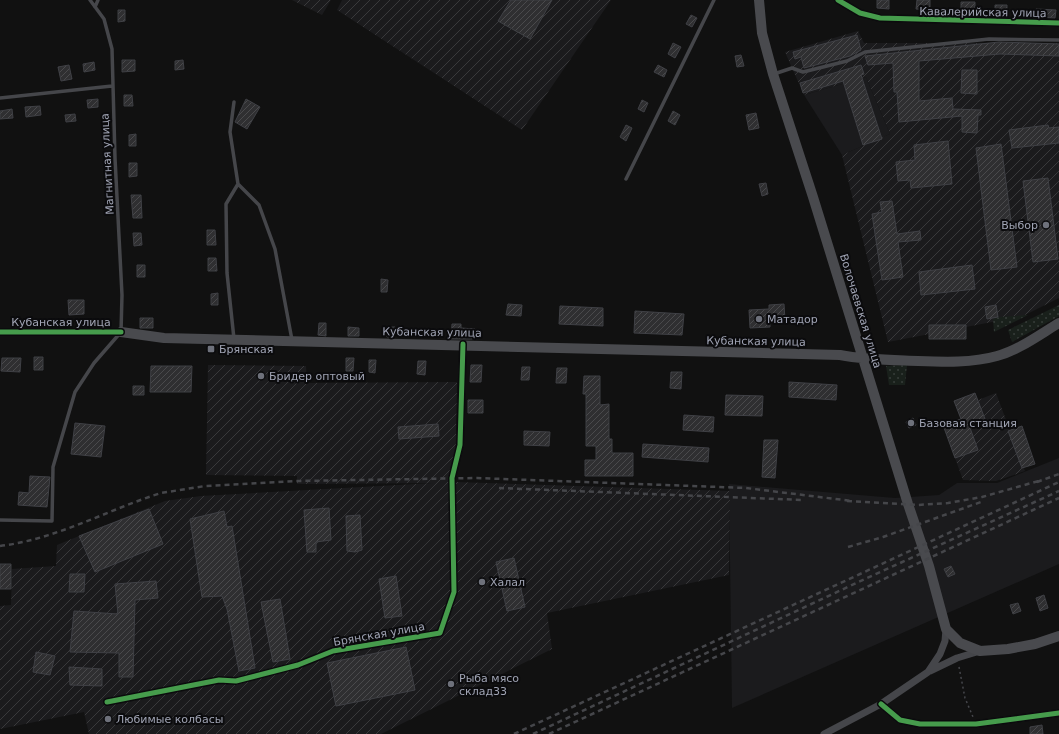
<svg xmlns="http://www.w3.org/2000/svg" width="1059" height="734" viewBox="0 0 1059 734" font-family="'DejaVu Sans',sans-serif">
  <defs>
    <pattern id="industrial-furrows" width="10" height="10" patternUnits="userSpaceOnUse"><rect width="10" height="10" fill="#1b1b1d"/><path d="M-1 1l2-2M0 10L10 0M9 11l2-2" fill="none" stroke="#39393b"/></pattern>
    <pattern id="grass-dots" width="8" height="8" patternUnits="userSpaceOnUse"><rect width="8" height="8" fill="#19201b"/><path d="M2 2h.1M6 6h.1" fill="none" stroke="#373d3a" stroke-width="1.8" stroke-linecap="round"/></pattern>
    <pattern id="building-hatch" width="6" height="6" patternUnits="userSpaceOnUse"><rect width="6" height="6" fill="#2f2f31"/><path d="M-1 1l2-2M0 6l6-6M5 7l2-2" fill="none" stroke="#4a4a4c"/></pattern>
  </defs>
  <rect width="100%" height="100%" fill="#111"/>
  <path fill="#1b1b1d" d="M866,77L890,134L842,155L804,95Z
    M1059,458V564L732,708L729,484L895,498L939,495L957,483H997Z"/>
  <path fill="url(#industrial-furrows)" d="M292,0H331L322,15Z
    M342,0H611L522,130L337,10Z
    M858,31L864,43H1059V298L1023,316L888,342L842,155L890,134L866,77L804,95L785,52Z
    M208,365L306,366L307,383L457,382L455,482L730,491L729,575L547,613L552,649L381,734H89L84,712L0,729V606L11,605L12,569L56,566L57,545L165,501L201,496L434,483L297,484V476L206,475Z
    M996,393L1025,471L996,481L963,480L955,458L978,450L969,425L984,419L978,400Z"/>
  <path fill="url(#grass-dots)" d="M1059,305V316L1012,342L1008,330Z
    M1028,315L994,332L993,319L1000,317Z
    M907,365L905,385H889L886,366Z"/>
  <path fill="url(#building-hatch)" stroke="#3f4045" d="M511,0H552L530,39L498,21Z
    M877,0H889V9L877,8Z
    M917,0H930V10L916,9Z
    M961,2H975V12H961Z
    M995,5H1007V13L995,12Z
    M1036,9L1056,10L1055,18L1035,17Z
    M118,10H125V21L118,22Z
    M691,15L697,18L692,27L686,24Z
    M857,35L861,50L850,56L804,68L801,57L795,59L793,52Z
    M999,42L1059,44V56L1000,54L919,61V101L952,98L953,109L981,110V115H978L977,133L962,132V116L899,122L897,92H894L893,63L868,65L865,56Z
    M673,43L681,47L675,58L668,54Z
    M741,55L744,66L737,67L735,56Z
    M122,60H135V71L122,72Z
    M183,60L184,69L175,70V61Z
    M94,62L95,70L84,72L83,64Z
    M69,65L72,79L61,81L58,67Z
    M658,65L667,70L664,77L654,72Z
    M861,65L864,74L861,75L882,139L863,145L843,81L803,93L800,83Z
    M962,70H977V94L961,93Z
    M124,95H132L133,106H124Z
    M98,99V107L88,108L87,100Z
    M246,99L260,107L247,129L235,122Z
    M642,100L648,103L644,112L638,109Z
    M40,106L41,115L26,117L25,107Z
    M12,109L13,118L0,119V111Z
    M673,111L680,115L675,125L668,121Z
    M756,113L759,128L749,130L746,115Z
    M75,114L76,121L66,122L65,115Z
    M626,125L632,128L626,141L620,137Z
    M1048,125L1049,128L1059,127V143L1012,148L1009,130Z
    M136,134V146H129V135Z
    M948,141L952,184L911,188L910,180L898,181L896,162L915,160L914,145Z
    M1001,144L1017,267L991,270L976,148Z
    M129,163H137V176L129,177Z
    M1048,178L1058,259L1033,262L1023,181Z
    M766,183L768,194L762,196L759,184Z
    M131,195H141L142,218H133Z
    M892,201L897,234L920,231L921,240L898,242L903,277L882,280L872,214L882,212L880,202Z
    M207,230H215L216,245H207Z
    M133,233H141L142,245L134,246Z
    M208,258H216L217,271H208Z
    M137,265H145V277H137Z
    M972,265L975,289L921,295L919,272Z
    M381,279L388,280L387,292H381Z
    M218,293V305H211V294Z
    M68,300H84V314L69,315Z
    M508,304L522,305L521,316L506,315Z
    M784,304L785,320L770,321V327L750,328L749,310L769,309V305Z
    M996,305L998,317L987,319L985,307Z
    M560,306L603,308V326L559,324Z
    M635,311L684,314L682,335L634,333Z
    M140,318H153V328H140Z
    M319,323H326V336L318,335Z
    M452,324H461V328L475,329L474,339H451Z
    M929,325H966V339H929Z
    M348,327L359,328V336H348Z
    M388,327H395L394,337H387Z
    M34,357H43V370H34Z
    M2,358H21L20,372L1,371Z
    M346,358H354L353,371H346Z
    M369,360H376L375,373L369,372Z
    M418,361H426L425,375L417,374Z
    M471,365H482L481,382H470Z
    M151,366H192L191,392H150Z
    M522,367H530L529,380H521Z
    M557,368H567L566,383H556Z
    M671,372H682L681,389L670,388Z
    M584,376H600V405L609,404V439H612V453H633V476H585V460H596V446H586V394H583Z
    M789,382L837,385L836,400L789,397Z
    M133,386H144V395H133Z
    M975,393L985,419L969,425L978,450L955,458L943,425L961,419L954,401Z
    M726,395L763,396L762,416L725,415Z
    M468,400H483V413H468Z
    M684,415L714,417L713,432L683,430Z
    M913,418L916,425L909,428L906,422Z
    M75,423L105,426L101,457L71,454Z
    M438,424L439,436L399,439L398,427Z
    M1022,426L1035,464L1022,468L1008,431Z
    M524,431L550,432L549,446L524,445Z
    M764,440H778L775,478L762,477Z
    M643,444L709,448L708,462L642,457Z
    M30,476L50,477L47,507L18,505L19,492L29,493Z
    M329,508L331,540L316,542V552H307L304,510Z
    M149,509L163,544L95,572L79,536Z
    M224,511L227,527L232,526L255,668L239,671L227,609L222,596L202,597L190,519Z
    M360,515L362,550L355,552L347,551L346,516Z
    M514,558L525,607L507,611L496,562Z
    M0,564H11V589H0Z
    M951,566L955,574L948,577L944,569Z
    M70,574H85L84,592H69Z
    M396,576L402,616L385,618L379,579Z
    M156,581L158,598L135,600L133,677H119V653L70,652L74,611L118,614L115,584Z
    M1044,595L1048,608L1040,611L1036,598Z
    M280,599L290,659L273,662L261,602Z
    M1018,603L1021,611L1013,614L1010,605Z
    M406,647L415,690L336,706L327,663Z
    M36,652L55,656L50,675L33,672Z
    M69,667L102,669V686L70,685Z
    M1042,725L1043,734H1030V727Z"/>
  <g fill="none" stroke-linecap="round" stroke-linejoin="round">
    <path stroke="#46474c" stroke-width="1.5" stroke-dasharray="2 3" stroke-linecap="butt" d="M959,667L965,698L973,717"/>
    <path stroke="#45464a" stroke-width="3.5" d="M95,7L98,0
      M774,74L792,68L803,72L847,61L865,52L989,39L1059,40
      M0,98L112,86
      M234,102L230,132L238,184L259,205L275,249L292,340
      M626,179L714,0
      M234,339L227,273L226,204L238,184
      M0,520L52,521L53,467L75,392L94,363L121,332L122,295L115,158L112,49L104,19L90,0"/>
    <path stroke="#45464a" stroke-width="7" d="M838,0L860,13L880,18L1059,23
      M0,332H121
      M930,671L957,658L980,651
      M107,702L219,680L236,681L298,665L333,651L440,633L454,592L452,478L460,445L463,344
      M881,704L900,720L920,724H976L1059,713
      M824,734L881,704L928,672L940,654L945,641L946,629"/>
    <path stroke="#494a4e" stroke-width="10" d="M759,0L762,33L773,74L813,197L908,504L929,566L946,629L960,643L980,651L1008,649L1035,644L1059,636
      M121,332L164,338L840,355C866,360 892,360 918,361C945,362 972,363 997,356C1019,350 1039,335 1059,323"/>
    <path stroke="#45464a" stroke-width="2.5" stroke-dasharray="5 4" stroke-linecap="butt" d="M1037,482L1059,474
      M499,488L803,500
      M847,501L918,505L948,503L982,497L1042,480
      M0,546C57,539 107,510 161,493L205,486L297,481L477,478L746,488L852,501
      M848,547L883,537L981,502
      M514,734L1059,482
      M533,734L867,578L1059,491
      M549,734L1059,498"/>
    <defs>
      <path id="cycleway" d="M838,0L860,13L880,18L1059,23
        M0,332H121
        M107,702L219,680L236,681L298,665L333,651L440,633L454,592L452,478L460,445L463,344
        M881,704L900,720L920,724H976L1059,713"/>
    </defs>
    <use href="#cycleway" stroke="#0b0b0d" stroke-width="8"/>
    <use href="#cycleway" stroke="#469c4c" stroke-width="5"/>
  </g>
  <g fill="#6e717b" stroke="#0b0b0d" stroke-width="1.5">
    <circle cx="1046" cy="225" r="4"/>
    <circle cx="759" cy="319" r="4"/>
    <rect x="207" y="345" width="8" height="8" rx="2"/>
    <circle cx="261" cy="376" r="4"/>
    <circle cx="911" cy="423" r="4"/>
    <circle cx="482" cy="582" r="4"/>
    <circle cx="451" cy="684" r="4"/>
    <circle cx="108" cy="719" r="4"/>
  </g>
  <g text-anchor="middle" stroke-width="4" stroke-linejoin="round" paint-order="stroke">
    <g font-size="11" fill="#a0a4b4" stroke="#0b0b0d">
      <text transform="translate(983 12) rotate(1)" y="4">Кавалерийская улица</text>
      <text transform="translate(107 164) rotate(-93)" y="4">Магнитная улица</text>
      <text transform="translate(861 311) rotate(73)" y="4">Волочаевская улица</text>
      <text x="61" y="326">Кубанская улица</text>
      <text transform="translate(432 332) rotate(1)" y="4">Кубанская улица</text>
      <text transform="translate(756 341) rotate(1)" y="4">Кубанская улица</text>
      <text transform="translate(379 634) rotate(-10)" y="4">Брянская улица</text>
    </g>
    <g font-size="11" fill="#a0a4b4" stroke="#0b0b0d" text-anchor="start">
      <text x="1038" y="229" text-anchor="end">Выбор</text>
      <text x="767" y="323">Матадор</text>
      <text x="219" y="353">Брянская</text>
      <text x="269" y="380">Бридер оптовый</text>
      <text x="919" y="427">Базовая станция</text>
      <text x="490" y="586">Халал</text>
      <text x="459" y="682">Рыба мясо<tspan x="459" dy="13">склад33</tspan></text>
      <text x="116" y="723">Любимые колбасы</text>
    </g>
  </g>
</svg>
